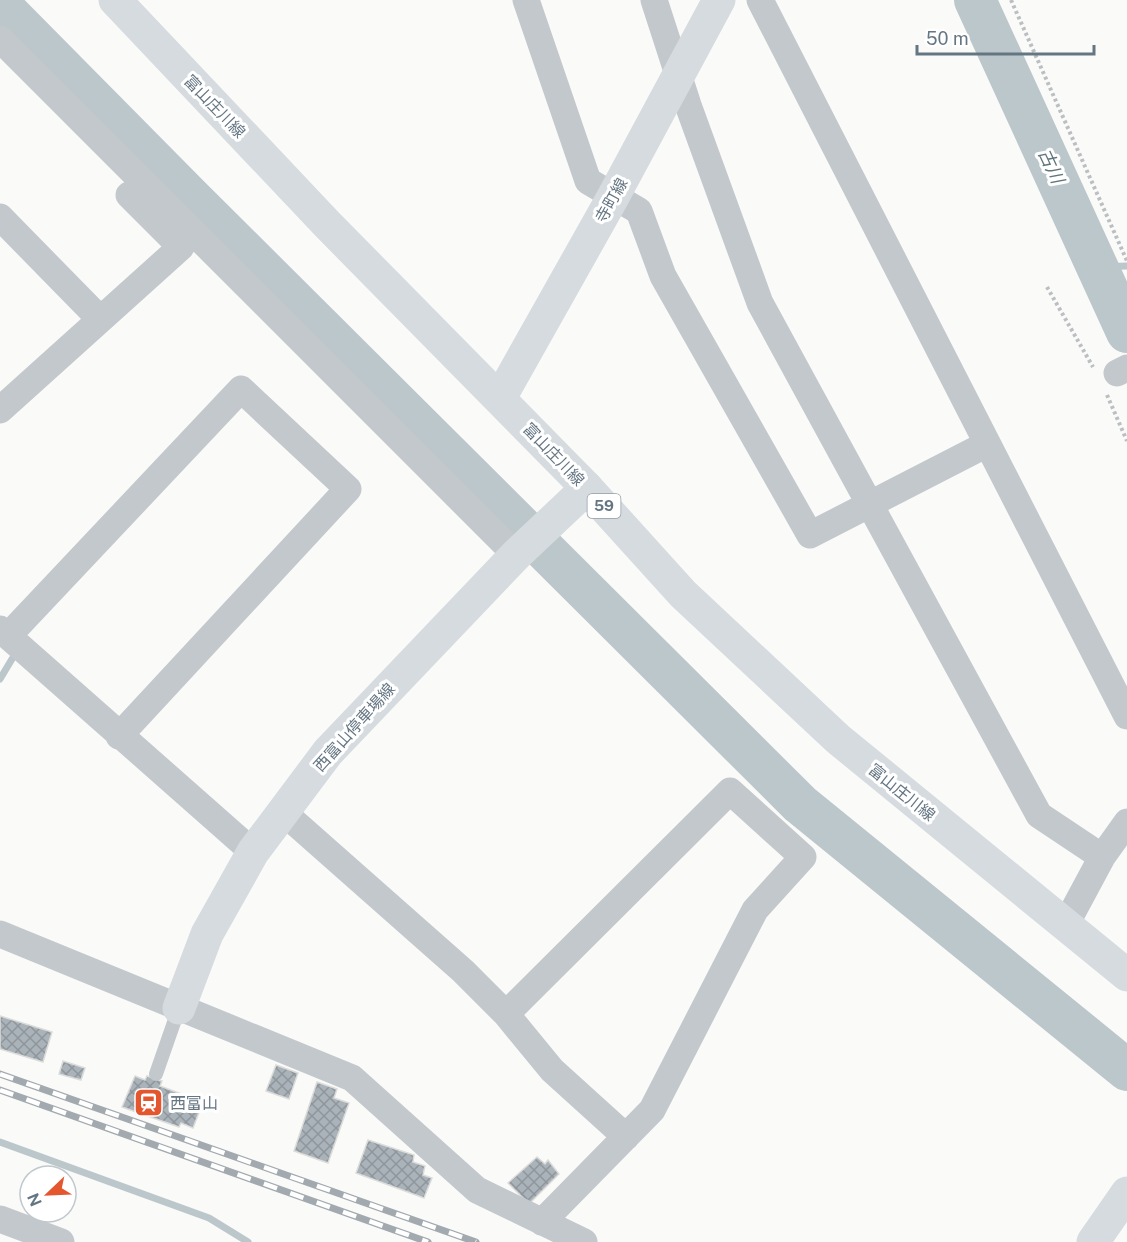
<svg xmlns="http://www.w3.org/2000/svg" width="1127" height="1242" viewBox="0 0 1127 1242" font-family="'Public Sans','Noto Sans JP',sans-serif">
  <defs>
    <pattern id="building-cross-hatch" width="8" height="8" patternUnits="userSpaceOnUse" patternTransform="scale(1.5)"><rect width="8" height="8" fill="#aab3b9"/><path d="M0 0l8 8M0 8l8-8" fill="none" stroke="#8e969c"/></pattern>
  </defs>
  <rect width="100%" height="100%" fill="#fafaf8"/>
  <g fill="none" stroke-linecap="round" stroke-linejoin="round">
    <path stroke="#bbc7cb" stroke-width="7" d="M1097,267L1127,266
      M0,679L12,659
      M0,1142L209,1218L248,1242"/>
    <path stroke="#bbc7cb" stroke-width="42" d="M975,0L1127,332
      M0,5L189,196L800,804L1127,1070"/>
  </g>
  <path fill="url(#building-cross-hatch)" stroke="#dcdcda" stroke-width="1.5" d="M0,1016L52,1032L43,1062L0,1049Z
    M63,1061L85,1068L81,1080L59,1074Z
    M276,1065L298,1073L289,1099L266,1091Z
    M135,1076L145,1080L147,1076L162,1081L160,1086L203,1102L193,1128L181,1123L179,1127L122,1107Z
    M317,1082L337,1089L334,1098L349,1103L328,1163L294,1151Z
    M368,1140L414,1155L413,1162L425,1166L423,1175L432,1178L424,1198L356,1173Z
    M537,1157L545,1164L548,1160L559,1174L529,1204L508,1183Z"/>
  <g fill="none" stroke-linecap="round" stroke-linejoin="round">
    <path stroke="#bbbfc2" stroke-width="4" stroke-dasharray="3 3" stroke-linecap="butt" d="M1011,0L1127,261
      M1047,287L1093,367
      M1107,395L1127,441"/>
    <path stroke="#c3c8cc" stroke-width="14" d="M156,1074L179,1008"/>
    <path stroke="#c3c8cc" stroke-width="27" d="M526,0L588,181L639,211L663,276L810,535L987,444
      M654,0L688,105L760,303L1039,815L1102,857
      M760,0L1127,716
      M0,39L516,555
      M0,217L100,319
      M1117,373L1127,368
      M0,410L181,247L129,195
      M0,629L253,852
      M8,636L241,389L348,489L119,736
      M283,812L463,971L506,1014L552,1070L626,1137
      M1065,926L1102,857L1127,822
      M0,934L352,1078L477,1190L584,1242
      M506,1014L730,791L803,857L755,910L652,1110L542,1222
      M0,1219L61,1242"/>
    <path stroke="#d6dbdf" stroke-width="33" d="M500,398L613,197L719,0
      M179,1008L207,934L253,852L328,752L516,555L587,488
      M1093,1242L1127,1193"/>
    <path stroke="#d6dbdf" stroke-width="33" d="M115,0L327,224L587,488L683,594L838,739L1127,975"/>
    <defs>
      <path id="rail" d="M0,1074L476,1242
        M0,1090L428,1242"/>
    </defs>
    <use href="#rail" stroke="#a2aab0" stroke-width="7"/>
    <use href="#rail" stroke="#fff" stroke-width="4.5" stroke-dasharray="14" stroke-linecap="butt"/>
  </g>
  <defs>
    <symbol id="station-square" viewBox="-11 -11 22 22"><rect x="-9" y="-9" width="18" height="18" rx="4" fill="#e4572e" stroke="#fff"/><path d="M-3-6H3Q5-6 5-4V2Q5 4 3 4L4.5 6H3L1.5 4h-3L-3 6H-4.5L-3 4Q-5 4-5 2V-4Q-5-6-3-6ZM-3.5-4v3h7v-3ZM-3.5 1v1.5H-2V1ZM2 1v1.5H3.5V1Z" fill="#fff"/></symbol>
  </defs>
  <g fill-rule="evenodd">
    <use href="#station-square" x="132" y="1086" width="33" height="33"/>
  </g>
  <g text-anchor="middle" stroke-width="6" stroke-linejoin="round" paint-order="stroke">
    <rect fill="#fff" stroke="#939fa8" stroke-width="1.5" x="587.5" y="494" width="33" height="24" rx="4.5"/>
    <g font-size="15" font-weight="bold" fill="#657683">
      <text x="604" y="511">59</text>
    </g>
    <g font-size="16" fill="#657683" stroke="#fff">
      <text transform="translate(215 106) rotate(46)" y="6">富山庄川線</text>
      <text transform="translate(611 200) rotate(-61)" y="6">寺町線</text>
      <text transform="translate(554 454) rotate(46)" y="6">富山庄川線</text>
      <text transform="translate(354 727) rotate(-48)" y="6">西富山停車場線</text>
      <text transform="translate(902 792) rotate(39)" y="6">富山庄川線</text>
    </g>
    <g font-size="16" fill="#657683" stroke="#fff" text-anchor="start">
      <text x="170" y="1109">西富山</text>
    </g>
    <g font-size="18" font-style="italic" fill="#60757c" stroke="#fff">
      <text transform="translate(1051 166) rotate(65)" y="6">古川</text>
    </g>
  </g>
  <g transform="translate(48 1194) rotate(247)"><circle r="28" fill="#ffffff" stroke="#c1c8cd" stroke-width="1.5"/>
  <path d="M0-4.5L10 22L0 15L-10 22Z" fill="#e4572e"/>
  <text y="-9" font-size="16" font-weight="bold" text-anchor="middle" fill="#657683">N</text>
  </g>
  <path d="M917 45v9h177v-9" fill="none" stroke="#657683" stroke-width="3"/>
  <text x="926" y="45" font-size="18" fill="#657683" stroke="#ffffff" stroke-width="4.5" paint-order="stroke">50 m</text>
</svg>
